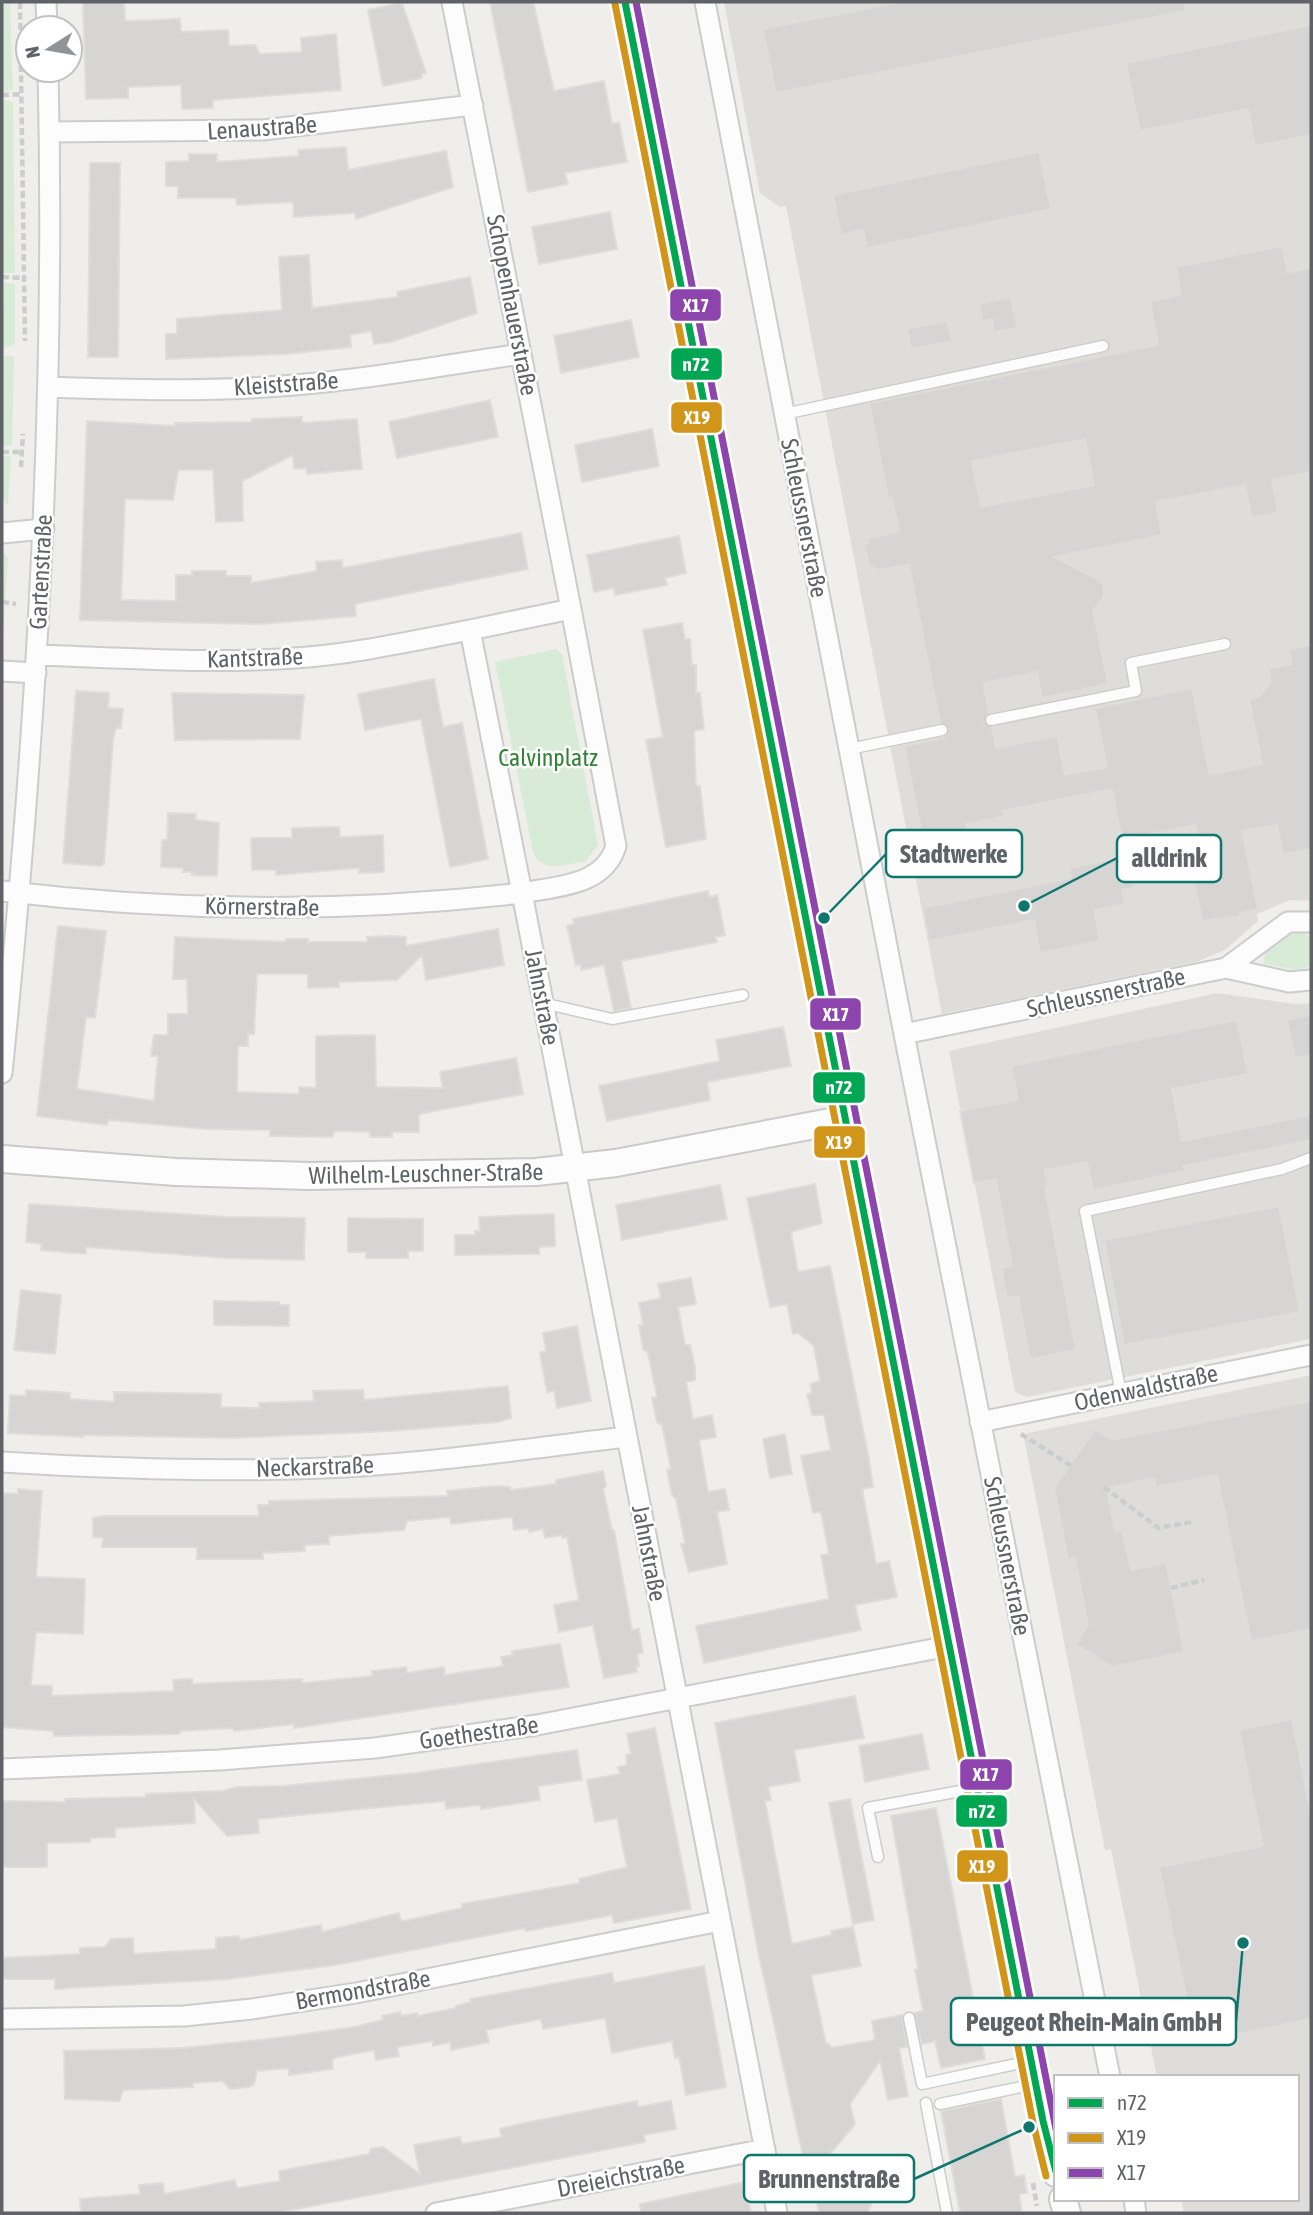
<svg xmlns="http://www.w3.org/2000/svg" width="1313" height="2215" viewBox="0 0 1313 2215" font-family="'Asap Condensed',sans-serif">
  <rect width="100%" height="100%" fill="#efeeea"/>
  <path fill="#dfddda" d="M724,2H1311V901L1290,900L1257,914L1258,921L1225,950L1196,962L942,1014L786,206L780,207L760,193Z
    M1217,993L1295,1004L1311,1003V1339L1027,1397L1015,1392L949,1051Z
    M1311,1375V2213H1184L1181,2199H1297V2077H1157L1111,1849L1105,1850L1024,1438L1028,1433Z"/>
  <path fill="#d8ebd6" d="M2,2H10L13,89L2,93Z
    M2,99L13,102L15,273H2Z
    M4,282L15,284V344L2,349Z
    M3,355L14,357L12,445L2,447Z
    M2,456H11L8,505L2,499Z
    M2,550L8,558L2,651Z
    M556,649L562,654L598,845L586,861C567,864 542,875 533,852L495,662Z
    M1300,932L1311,937V966L1299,970L1263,964L1265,953L1290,935Z"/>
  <path fill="#d6d5d3" stroke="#deddd9" stroke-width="2" fill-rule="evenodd" d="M83,2H124L125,21L180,19L181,32L228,30L229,46L255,45L260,54L302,52L301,38L336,34L341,90L213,100V108L182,109L181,85L128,87V98L86,99Z
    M490,2H533L554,91L604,81L612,124L619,122L627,162L565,173L568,184L528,192Z
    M900,2H1185V11L776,93L763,29Z
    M402,3L426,73L421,74L422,78L383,86L368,10Z
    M1311,25V135L1255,146L1248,109L1140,131L1126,63Z
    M346,147L348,170L446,151L453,187L356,219L355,213L294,217L293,202L237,205L236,198H178V186H166V162L189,161V154H217V162L299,156L298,150Z
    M1039,152L1051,209L867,248L863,230L841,235L833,195Z
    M90,163H120L118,357H88Z
    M610,212L617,249L539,264L532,227Z
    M1282,246L1288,273L1311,268V472L1272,480L1278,513L1252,518L1245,485L1156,502L1162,535L1054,557L1099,580L1104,586L1103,599L1093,610L1108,684L1042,698L1037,672L983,683L989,713L984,721L992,727L996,748L1057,736L1065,775L1107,767L1095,708L1192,688L1210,775L1262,764L1249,699L1259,697L1271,682L1269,669L1292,664L1289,649L1311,645V849L1283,854L1277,825L1242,831L1258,909L1240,913L1241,916L1202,921L1191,866L1204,863L1195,825L1122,840L1112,789L1003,811L1005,816L966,824L970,844L926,853L904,746L943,738L949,729L940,723L909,565L875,570L874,565L869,566L864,544L869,543L867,539L899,532L892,497L888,498L869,403L1158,345L1150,301L1181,295L1176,267ZM1085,439L1094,485L981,507L972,461Z
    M309,255L312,308L398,297L397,292L470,277L477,313L391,342L374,344L371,331L350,335L351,347L286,354L166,359V334H177V319L282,310L279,257Z
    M1011,297L1017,328L994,332L992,319L982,321L979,304Z
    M631,320L639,357L561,373L554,336Z
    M947,321L952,341L911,349L907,329Z
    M490,400L498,437L397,458L389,422Z
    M302,417V423L357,419L362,469L307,474L306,468L294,469L293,455L242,481L243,521L216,522L213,470H178L173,500L125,499L121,600L176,601V575H192V571H226V576H251V583L317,571L316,562L342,560L343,568L521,533L528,569L355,604L356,616L261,624L80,620L87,421L175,426V423L252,422V419Z
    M652,429L659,466L582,482L575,445Z
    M679,536L686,573L665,578L667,585L615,595L614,588L594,592L587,555Z
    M682,623L685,639H690L692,665H696V693H700L704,729L694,731L696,786H700L706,839L666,847L646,740L663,737L643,630Z
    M434,679L443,727L462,723L488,859L450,867L421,719L365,730L358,694Z
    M76,691L109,693L108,708L123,709L121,728H116L113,740L104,864L100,866L63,863Z
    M172,693L304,695L300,739L175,740Z
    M168,813L196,814L195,820L219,823L217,876L192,875L193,872H183V868L161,867L162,840H167Z
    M339,827L340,837L383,835L384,872L359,873V868L276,875V870H252L251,838H292V828Z
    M1127,856L1134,888L1122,890L1125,904L1094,910L1100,941L1040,953L1034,920L929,941L923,908L1071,878L1069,868Z
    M708,891L709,897L717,895L725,935L715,937L717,942L621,961L631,1008L614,1011L604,965L581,970L580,964L576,966L567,926L574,924L573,919Z
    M58,926L106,931L95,1018L86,1017L77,1089L154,1101L158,1056H151L154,1035H168V1014H188L187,979H173L175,937L286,942V939H308V942H367V937L391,936L406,937V946L498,929L504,965L426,980L422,955L397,980L339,982V987L308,988V974H257L254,1034H248V1046H238L237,1092L299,1094V1087L316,1088V1036L375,1035L376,1087L443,1088L440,1072L516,1058L523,1094L419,1114V1132H392V1137H370V1132L335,1131L332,1137L270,1136V1130L207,1129L108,1120L107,1125L37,1116Z
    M1311,1015V1055L1295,1058L1287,1020Z
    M1237,1020L1248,1074L1172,1089L1182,1141L1311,1115V1140L1183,1166L1185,1171L1093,1190L1087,1162L1045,1170L1048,1188H1045L1076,1350L1030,1359L1018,1296L1007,1298L1004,1283L1002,1268L1012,1266L996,1179L974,1183L960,1111L1018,1100L1011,1066Z
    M783,1027L791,1066L707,1082L710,1100L607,1121L599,1086L720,1061L716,1040Z
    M815,1184L822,1223L791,1232L798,1272L830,1266L869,1459L873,1487L863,1489V1494L876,1564L889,1561L897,1597L855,1605L861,1630L704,1663L696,1626L829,1599L821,1555L829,1554L821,1512L813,1513L801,1456L831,1450L824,1415H812L807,1394L812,1393L810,1384L820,1381L814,1346L798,1333L793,1334L787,1304L770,1307L747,1198Z
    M720,1185L727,1219L622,1240L616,1205Z
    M29,1204L227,1217L305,1218L304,1260L226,1258L86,1247V1254L41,1250L42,1244L26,1242Z
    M1279,1206L1300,1312L1124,1345L1104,1240Z
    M554,1214L555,1246L539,1247V1254L455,1255V1235H475V1231H480L479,1217Z
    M348,1218L423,1219V1251H408V1258H366V1252H348Z
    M691,1278L696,1304L678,1307L685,1345H690L695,1367V1380L686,1382L693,1419L712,1415L716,1437L699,1440L708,1492L725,1489L729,1510L717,1512L727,1564L689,1572L681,1544L685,1543L676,1499L672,1495L667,1470L671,1469L662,1425L657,1422L652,1398L657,1397L648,1353L643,1349L639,1325H643L639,1303L661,1298L658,1284Z
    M21,1290L61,1295L55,1354L14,1350Z
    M214,1301L279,1302V1305H289V1326L214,1325Z
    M577,1326L591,1401L557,1408L554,1391L547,1392L540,1353L546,1351L543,1333Z
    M508,1386L511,1418L498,1422L391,1431L234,1438L83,1435V1437L8,1433L10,1395L26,1396V1390L70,1393V1399L114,1402V1392L221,1394V1407L260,1408L259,1403L314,1401L313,1391L363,1390L364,1400Z
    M1311,1401V1629L1251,1641L1217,1475L1156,1487L1154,1478L1107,1488L1115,1531L1122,1530L1131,1570L1166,1563L1184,1652L1112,1667L1076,1644L1088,1625L1075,1557L1068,1559L1054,1488L1095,1429L1112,1440Z
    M785,1434L792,1474L770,1478L763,1439Z
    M603,1471L606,1486L603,1489L612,1530H614L632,1630L639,1629L643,1653L637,1654L639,1666L636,1667L637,1672L604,1678L593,1625L559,1632L554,1605L579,1600L567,1537L562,1538V1535L545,1538L543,1529L529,1532L528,1528L514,1530L512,1517L451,1524L450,1517L407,1521L404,1530L329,1536V1544L304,1545L305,1551L263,1553V1559H197V1547H102L103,1538L93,1537V1518L103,1516H259L258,1505H269V1501L448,1496L447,1491L497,1486L510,1487V1490L556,1484V1480Z
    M18,1489L42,1491L36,1577L85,1579L83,1634L36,1632L31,1685L52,1686V1696L174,1691L173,1680L192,1679V1684L302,1679V1683L373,1676L372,1671L406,1667L407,1673L444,1667L445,1675L503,1666L501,1657L513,1655L512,1651L560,1644L569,1687L294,1728V1724L234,1731L233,1728L180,1731V1734L54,1736L53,1731L2,1727V1493L18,1494Z
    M855,1696L864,1738L794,1750L800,1781L768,1787L771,1800L765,1801L792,1944L832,1935L831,1931L853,1927L861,1966L811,1975L826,2044H829L831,2048L875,2040L872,2021L902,2015L907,2047L899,2048L908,2096L888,2100L880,2061L850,2104L855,2124L819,2167L806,2170L758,1951L715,1723Z
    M1292,1719L1311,1813V2019L1196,2043L1159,1867L1263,1846L1239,1730Z
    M655,1728L691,1909L614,1923L612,1915L526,1931L525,1928L335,1965L228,1979L55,1989V1979H2V1958L80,1954V1948L105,1947L111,1939L133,1938L134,1954L216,1949V1938L239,1936L240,1940L321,1925L322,1932L399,1913L400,1920L404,1921L462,1908V1904L580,1883L579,1879L627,1867L617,1818L595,1822L587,1780L620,1774L618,1767L627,1765L626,1755L631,1754L627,1734Z
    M922,1734L929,1769L865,1782L859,1746Z
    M577,1750L582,1780L538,1786L540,1800L481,1809L480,1805L446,1809L445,1801L258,1819L259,1833L227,1836L194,1799L195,1823L115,1828V1837L90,1838V1842L47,1843V1867H2V1801L66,1802L65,1799L146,1797V1794L222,1791L237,1787L282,1786L415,1773Z
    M850,1799L874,1920L853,1924L829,1803Z
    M936,1808L985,2059L941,2068L935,2041L922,2044L914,2013L923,2011L915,1970L918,1969L891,1816Z
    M704,1966L726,2087L686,2095L679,2057L675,2058L672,2041L612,2053L605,2018L543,2029L541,2019L486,2030L489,2042L451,2050L450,2042L433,2046L432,2041L397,2047L399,2056L376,2060L374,2050L338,2057L332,2060L333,2069L289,2075V2068L257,2071L254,2084L249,2087L230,2089L222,2081L193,2083V2087L123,2090L119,2101L65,2099L64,2051L184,2048L268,2039L355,2027L383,2020L382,2016L400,2012L401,2016L417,2013V2016L456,2008V2006L471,2002L470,1999L612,1973L614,1983Z
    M1001,2099L1015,2177L1024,2175L1027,2193L1019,2194L1022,2213H960L941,2111Z
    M637,2101L638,2107L671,2101L676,2129L644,2135L645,2142L276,2213H81L80,2199L140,2194L139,2185L163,2183L164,2194L235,2180L237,2188L280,2181L279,2171L369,2154L371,2149L383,2147L420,2174L414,2145L460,2137L462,2144L502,2137L500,2129L520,2124Z
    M852,2160V2164L861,2162L871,2205L867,2213H819L810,2169Z
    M745,2182L751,2213H641L640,2204Z"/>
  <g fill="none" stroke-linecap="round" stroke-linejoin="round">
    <defs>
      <path id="lane" d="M784,414L1103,346
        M991,720L1136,691L1131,663L1225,644
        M849,749L942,730
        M543,1003L612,1019L743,995
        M1121,1393L1085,1211L1282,1169L1311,1158
        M878,1857L868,1808L977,1788
        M909,2018L922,2084L1030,2061
        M926,2103L947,2213
        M940,2104L1035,2084"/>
      <path id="street" d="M46,2L47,28
        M452,2L571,609
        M705,2L904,1034L1110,2077
        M49,132L263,130L473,105
        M49,387C131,390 213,392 294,385C370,379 445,365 521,354
        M2,533L44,529
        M571,609L616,846C604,886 557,886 522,893L470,630Z
        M37,655C123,658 210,664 295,658C354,654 412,641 470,630
        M2,671L36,673
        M2,891C175,912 348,913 522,893L777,2213
        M1226,968L1288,922H1311
        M904,1034L1226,968L1289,982L1311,980
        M2,1073C36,739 56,406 48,70
        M980,1422L1311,1355
        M2,1462C117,1469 231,1473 346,1467C440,1462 533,1448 626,1437
        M2,1769L219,1760L375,1748L537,1725L949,1646
        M2,2019L184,2016L252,2009L356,1993L720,1921
        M1134,2199L1136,2213
        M436,2213L765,2149"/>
      <path id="secondary" d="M625,2L1043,2121L1056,2173
        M2,1159L176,1172L308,1176L536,1172L616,1163L846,1119
        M1063,2199L1067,2213"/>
    </defs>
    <use href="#lane" stroke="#cbcccc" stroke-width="13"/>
    <use href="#street" stroke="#cbcccc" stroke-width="23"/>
    <use href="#secondary" stroke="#cacacb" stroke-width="30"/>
    <path stroke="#cacfcc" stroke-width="4.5" stroke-dasharray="7 3.5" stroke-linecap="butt" d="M20,2L25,341
      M2,95L23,94
      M2,277L24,278
      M2,452H22
      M21,467L23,434
      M2,602L16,604
      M1021,1434L1073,1467
      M1104,1487L1158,1528L1192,1522
      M1171,1588L1204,1580
      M1033,2183L1037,2206"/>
    <use href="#lane" stroke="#fdfcfc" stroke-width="10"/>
    <use href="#street" stroke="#fdfcfc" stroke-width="19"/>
    <use href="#secondary" stroke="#fdfcfc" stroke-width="26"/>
    <defs>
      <path id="bus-1" d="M625,2L1043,2121L1056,2172"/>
      <path id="bus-2" d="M615,4L1033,2123L1046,2176"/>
      <path id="bus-3" d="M636,2L1056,2129"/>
    </defs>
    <use href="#bus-1" stroke="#fff" stroke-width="12"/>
    <use href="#bus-2" stroke="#fff" stroke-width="12"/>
    <use href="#bus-3" stroke="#fff" stroke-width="12"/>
    <use href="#bus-1" stroke="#00a651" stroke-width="7"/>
    <use href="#bus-2" stroke="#d1951a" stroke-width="7"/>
    <use href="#bus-3" stroke="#8e44ad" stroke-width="7"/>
  </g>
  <g text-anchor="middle" stroke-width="5" stroke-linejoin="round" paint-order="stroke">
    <g font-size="24" fill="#5f6368" stroke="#fff">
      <text transform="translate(262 128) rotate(-4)" y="8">Lenaustraße</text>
      <text transform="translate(512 305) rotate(79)" y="8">Schopenhauerstraße</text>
      <text transform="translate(286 384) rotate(-4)" y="8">Kleiststraße</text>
      <text transform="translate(804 518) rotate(79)" y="8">Schleussnerstraße</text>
      <text transform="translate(41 572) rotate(-87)" y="8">Gartenstraße</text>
      <text transform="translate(255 658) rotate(-2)" y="8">Kantstraße</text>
      <text transform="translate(262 907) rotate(1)" y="8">Körnerstraße</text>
      <text transform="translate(1106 993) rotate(-12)" y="8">Schleussnerstraße</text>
      <text transform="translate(542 997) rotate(79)" y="8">Jahnstraße</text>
      <text transform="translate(426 1174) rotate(-1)" y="8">Wilhelm-Leuschner-Straße</text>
      <text transform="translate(1146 1388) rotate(-12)" y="8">Odenwaldstraße</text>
      <text transform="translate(315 1467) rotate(-2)" y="8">Neckarstraße</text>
      <text transform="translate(649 1553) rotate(79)" y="8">Jahnstraße</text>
      <text transform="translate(1007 1556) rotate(79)" y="8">Schleussnerstraße</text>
      <text transform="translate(479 1733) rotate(-8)" y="8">Goethestraße</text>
      <text transform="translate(363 1990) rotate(-10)" y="8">Bermondstraße</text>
      <text transform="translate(621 2177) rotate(-11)" y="8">Dreieichstraße</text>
    </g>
    <g font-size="24" fill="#348238" stroke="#fff">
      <text x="548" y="766">Calvinplatz</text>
    </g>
  </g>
  <path fill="none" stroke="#0f766e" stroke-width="2.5" d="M824 918L886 854M1024 906L1117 858M1243 1943L1236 2021M1029 2127L914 2179"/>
  <g fill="#0f766e" stroke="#fff" stroke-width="2.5">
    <circle cx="824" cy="918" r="7"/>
    <circle cx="1024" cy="906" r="7"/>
    <circle cx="1243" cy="1943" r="7"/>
    <circle cx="1029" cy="2127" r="7"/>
  </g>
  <g fill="#fff" stroke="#0f766e" stroke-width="2.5">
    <rect x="886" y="830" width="136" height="47" rx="7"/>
    <rect x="1117" y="835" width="104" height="47" rx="7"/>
    <rect x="951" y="1998" width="285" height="47" rx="7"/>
    <rect x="744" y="2155" width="170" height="47" rx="7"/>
  </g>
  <g font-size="26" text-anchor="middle" font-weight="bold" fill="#5f6368">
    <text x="954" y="863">Stadtwerke</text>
    <text x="1169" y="867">alldrink</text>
    <text x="1094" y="2031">Peugeot Rhein-Main GmbH</text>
    <text x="829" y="2188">Brunnenstraße</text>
  </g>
  <g stroke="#fff" stroke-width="2.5">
    <rect x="669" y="288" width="53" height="34" rx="7" fill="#8e44ad"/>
    <rect x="670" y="347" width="53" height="34" rx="7" fill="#00a651"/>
    <rect x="670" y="401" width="53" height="33" rx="7" fill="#d1951a"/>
    <rect x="809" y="997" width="53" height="34" rx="7" fill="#8e44ad"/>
    <rect x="812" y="1071" width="54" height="33" rx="7" fill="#00a651"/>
    <rect x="813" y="1125" width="53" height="34" rx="7" fill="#d1951a"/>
    <rect x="959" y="1758" width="54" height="33" rx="7" fill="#8e44ad"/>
    <rect x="955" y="1794" width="53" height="34" rx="7" fill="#00a651"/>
    <rect x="956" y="1849" width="53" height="34" rx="7" fill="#d1951a"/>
  </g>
  <g font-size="19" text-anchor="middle" font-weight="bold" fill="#fff">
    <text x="696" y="312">X17</text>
    <text x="696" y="371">n72</text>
    <text x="697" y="424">X19</text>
    <text x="836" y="1021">X17</text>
    <text x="839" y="1094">n72</text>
    <text x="839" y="1149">X19</text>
    <text x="986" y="1781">X17</text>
    <text x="982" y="1818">n72</text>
    <text x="982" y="1873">X19</text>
  </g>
  <rect width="1313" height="2215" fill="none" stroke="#5f6368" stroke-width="7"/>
  <rect x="1054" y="2075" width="245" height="126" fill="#ffffff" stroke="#bfc1c3" stroke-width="2"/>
  <rect x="1068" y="2098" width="35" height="10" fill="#00a651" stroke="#bfc1c3" stroke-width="2"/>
  <text x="1117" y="2110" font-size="21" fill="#5f6368">n72</text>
  <rect x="1068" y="2133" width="35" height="10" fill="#d1951a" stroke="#bfc1c3" stroke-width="2"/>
  <text x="1117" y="2145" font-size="21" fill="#5f6368">X19</text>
  <rect x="1068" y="2168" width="35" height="10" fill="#8e44ad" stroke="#bfc1c3" stroke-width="2"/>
  <text x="1117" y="2180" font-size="21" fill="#5f6368">X17</text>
  <g transform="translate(49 49) rotate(259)"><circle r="33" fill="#ffffff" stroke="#bfc1c3" stroke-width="2"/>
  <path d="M0-5L12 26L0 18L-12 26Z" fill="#919496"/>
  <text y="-10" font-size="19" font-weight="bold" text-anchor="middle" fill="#5f6368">N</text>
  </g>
</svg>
